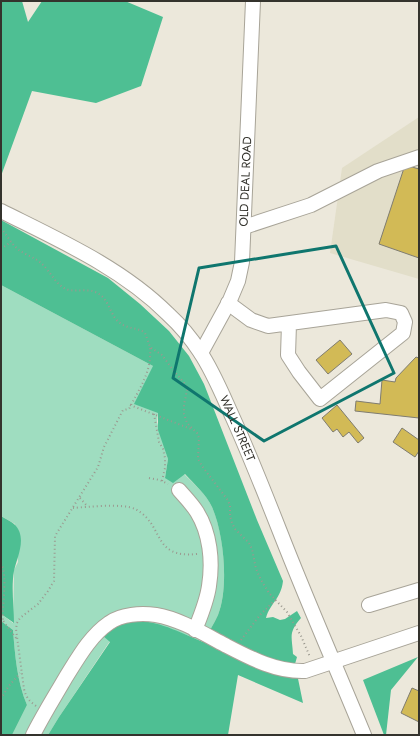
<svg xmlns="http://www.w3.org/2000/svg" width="420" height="736" viewBox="0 0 420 736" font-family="Jost,sans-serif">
  <rect width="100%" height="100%" fill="#ece8db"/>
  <path fill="#e2dec9" d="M419,117V279L330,253L342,168Z"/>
  <path fill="#9fddc0" d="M1,285L153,366L158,413L157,422L168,459L165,478L184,474C194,484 206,494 212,507C224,533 229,588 218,615C214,624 208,633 203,642L169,628L103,635L110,641L59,717L48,735H12L27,705C17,682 15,655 13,630L1,621V614L13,623L14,570L18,562L15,524L1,516Z"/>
  <path fill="#4ebf93" d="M1,1H22L28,22L42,1H125L163,17L141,86L96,103L32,91L1,176Z
    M1,220L108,278L140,304L169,331L189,356L204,384L257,520L283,581C281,599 270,603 266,618L273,617L280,620L285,619L297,611L301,618C288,633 292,636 293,654L297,657L295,664L303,703L238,675L228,735H48L59,717L110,642L102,635C111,629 120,624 131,622C154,618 183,634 203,642C208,633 214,624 218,615C229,588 224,534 212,507C206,494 194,484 185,474L173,483L165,478L168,459L158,430V413L134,404L153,366L1,285Z
    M1,516C5,519 11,521 14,524C28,537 17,557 14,571C11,588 14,606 14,623L1,614Z
    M1,621L13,630C15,655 17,682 27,705L12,735H1Z
    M418,657L391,690L386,735H384L363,680Z"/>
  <path fill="#d2ba56" stroke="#7f7c70" d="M405,165L419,169V258L379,244Z
    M340,340L352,354L328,374L316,360Z
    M416,357L419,358V418L355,411L356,401L380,404L382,380L395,382L396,378Z
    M337,405L364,438L358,443L349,432L343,437L337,429L333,432L322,418Z
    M402,428L419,440V451L415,457L393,442Z
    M412,688L419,691V722L401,713Z"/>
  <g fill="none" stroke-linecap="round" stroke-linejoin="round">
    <defs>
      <g id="minor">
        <path id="s1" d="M1,211C59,240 122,268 168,314C180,325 191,338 200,352C213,371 223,396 233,418C252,460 269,504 286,547C311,610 338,672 364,735"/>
        <path d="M244,227L311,205L378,171L419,157"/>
        <path d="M228,303L251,320L268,326L386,310L401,313L405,322L403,333L320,399L299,372L288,355L289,324"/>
        <path id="s2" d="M201,353L230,300L238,281L242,262L253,1"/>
        <path d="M179,490C185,497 192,504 197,512C210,533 213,561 209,586C207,601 201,615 195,630"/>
        <path d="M369,605L419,590"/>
        <path d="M33,735C43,715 55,696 66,677C78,658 90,636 109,623C121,614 141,613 156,615C180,619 204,634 225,645C250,658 276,672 305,671L419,633"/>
      </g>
    </defs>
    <use href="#minor" stroke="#a8a498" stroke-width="16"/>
    <path stroke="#9b998f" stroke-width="2" stroke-dasharray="1 3" stroke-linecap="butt" d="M1,228C7,235 11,244 19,250C26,255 36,258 42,264C50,271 56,285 66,289C76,293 89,287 99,294C110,301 110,316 120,323C130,330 138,327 145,333L150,347L162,355L173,370L186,385L187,390L184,405V414L187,423L197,433L199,438L198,459L202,466L227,499L230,505V516L232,523L235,529L249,543L252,549L256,569L261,580L269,593L287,612L301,636L310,657
      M1,249L11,242
      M130,405L191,429
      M154,414L159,442L163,449L165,458V468L162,481
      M149,478L160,480L168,484
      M80,498L87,506
      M73,508C87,507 123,503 135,509C165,524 151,559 197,554
      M1,563C8,576 2,604 3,620
      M1,618L16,638
      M241,640L260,615L275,600
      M1,699L8,687L20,673
      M36,706C29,701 26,697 24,689L16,629L17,623L20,618L38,604L48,591L54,581L55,536L98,467L104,447L123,410L129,409C140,387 152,372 150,347"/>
    <use href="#minor" stroke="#fff" stroke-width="14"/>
  </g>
  <path fill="none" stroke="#0f766e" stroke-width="3" stroke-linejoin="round" d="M336,246L394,373L264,441L173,378L199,268Z"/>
  <g text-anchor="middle" stroke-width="4" stroke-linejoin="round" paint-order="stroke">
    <g font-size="12" fill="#34332d" stroke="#fff">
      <text dy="4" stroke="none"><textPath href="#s2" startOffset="181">OLD DEAL ROAD</textPath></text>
      <text dy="4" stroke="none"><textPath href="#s1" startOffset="332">WALL STREET</textPath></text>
    </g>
  </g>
  <rect width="420" height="736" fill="none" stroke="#34332d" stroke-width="4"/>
</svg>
